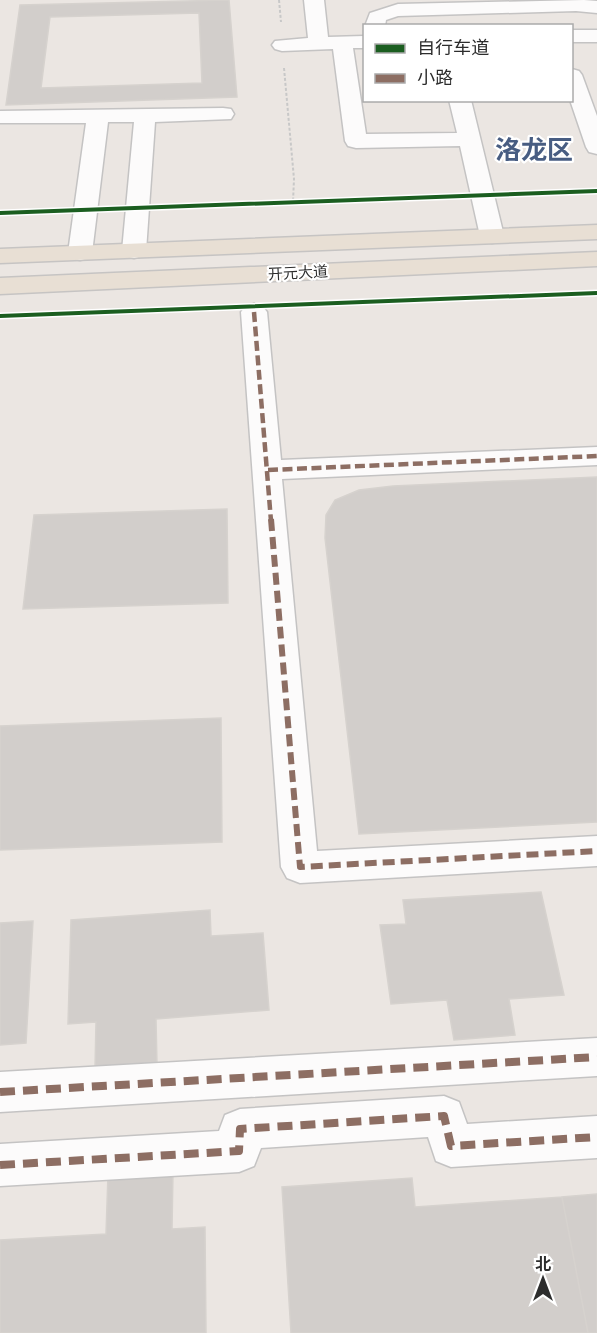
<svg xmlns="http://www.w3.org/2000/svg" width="597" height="1333" viewBox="0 0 597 1333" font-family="'PT Sans','Noto Sans SC',sans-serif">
  <rect width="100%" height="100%" fill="#ebe6e2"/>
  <path fill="#d2cecb" stroke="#d6d2ce" stroke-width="1.5" fill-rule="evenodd" d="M229,0L237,97L6,105L20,5ZM199,13L202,83L41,88L50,17Z
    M597,477V822L359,834L325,538L326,515L335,500L359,490L393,486Z
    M227,509L228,603L23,609L34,515Z
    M221,718L222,842L0,850V726Z
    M541,892L564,995L509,999L515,1035L454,1040L447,1000L391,1004L380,925L406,924L403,900Z
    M210,910L211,936L263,933L269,1010L156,1019L157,1065L95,1069L96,1022L68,1024L71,920Z
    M33,921L26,1043L0,1045V923Z
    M173,1171L172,1229L205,1227L206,1333H0V1240L106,1234L108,1174Z
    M412,1178L415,1207L562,1197L588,1333H291L282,1187Z
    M597,1194V1333H588L562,1197Z"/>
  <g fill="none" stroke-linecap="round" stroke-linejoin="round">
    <defs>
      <path id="minor" d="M304,0H324L328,37L364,36V48H353L366,134L457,133L449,100H471L504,236L501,241L492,243L483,241L480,236L460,146L356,148L348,146L345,141L333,49L282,51L275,49L272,45L275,41L308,38Z
        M584,0L597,1V13L576,11L398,16L386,20L385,26H365L370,13L398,4Z
        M572,30H597V42H572Z
        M572,69L579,71L582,75L597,116V154L589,152L586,147L570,100Z
        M223,108L231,109L234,114L231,119L155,122L146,251L143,256L134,258L125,256L122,251L134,122H108L92,253L89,258L80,260L71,258L68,253L86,123H0V111Z
        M254,304L263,307L267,312L281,460L597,447V465L282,479L317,851L597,836V866L300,883L287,878L281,867L241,312L245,307Z
        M597,1038V1076L0,1112V1072Z
        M444,1096L459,1102L467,1124L597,1116V1158L451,1167L436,1161L428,1137L261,1148L254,1166L239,1172L0,1186V1144L219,1131L225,1115L240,1109Z"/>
      <path id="major" d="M597,225V239L0,263V249Z
        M597,252V266L0,294V278Z"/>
    </defs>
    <use href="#minor" stroke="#c4c3c3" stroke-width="3"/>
    <use href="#major" stroke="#c6c4c3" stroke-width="3"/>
    <path stroke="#c8c8c8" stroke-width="2" stroke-dasharray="3 2" stroke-linecap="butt" d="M279,0L281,22
      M284,68L294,179L293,202"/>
    <use href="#minor" fill="#fcfbfb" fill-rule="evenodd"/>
    <use href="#major" fill="#e8dfd4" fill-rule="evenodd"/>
    <path stroke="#8d6e63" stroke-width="4.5" stroke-dasharray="10 4.5" stroke-linecap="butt" d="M254,312L271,521
      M268,470L597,456"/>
    <path stroke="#8d6e63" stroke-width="6" stroke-dasharray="12 6" stroke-linecap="butt" d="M271,519L300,867L597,851"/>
    <path stroke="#8d6e63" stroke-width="8" stroke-dasharray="15 8" stroke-linecap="butt" d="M0,1092L597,1057
      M0,1165L239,1151L240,1129L444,1116L451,1146L597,1137"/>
    <defs>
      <path id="cycleway" d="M597,189V193L0,215V211Z
        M597,291V295L0,318V314Z"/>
    </defs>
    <use href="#cycleway" stroke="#fff" stroke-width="3"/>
    <use href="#cycleway" fill="#1b5e20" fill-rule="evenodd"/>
  </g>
  <g text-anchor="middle" stroke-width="4.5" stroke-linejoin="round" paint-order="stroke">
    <g font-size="15" fill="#2d2d2d" stroke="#fff">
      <text transform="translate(298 273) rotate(-3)" y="5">开元大道</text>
    </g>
    <g font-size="26" font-weight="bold" fill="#485d82" stroke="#fff">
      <text x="534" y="159">洛龙区</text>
    </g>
  </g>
  <rect x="363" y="24" width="210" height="78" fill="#ffffff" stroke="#ababab" stroke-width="1.5"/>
  <rect x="375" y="44" width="30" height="9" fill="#1b5e20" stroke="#ababab" stroke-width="1.5"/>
  <text x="417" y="54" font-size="18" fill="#2d2d2d">自行车道</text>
  <rect x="375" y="74" width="30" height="9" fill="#8d6e63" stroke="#ababab" stroke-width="1.5"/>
  <text x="417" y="84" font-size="18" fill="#2d2d2d">小路</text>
  <g transform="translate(543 1279)" stroke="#ffffff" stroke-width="4.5" paint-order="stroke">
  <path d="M0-4.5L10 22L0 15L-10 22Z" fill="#2d2d2d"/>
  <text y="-9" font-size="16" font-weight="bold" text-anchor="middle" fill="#2d2d2d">北</text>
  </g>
</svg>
